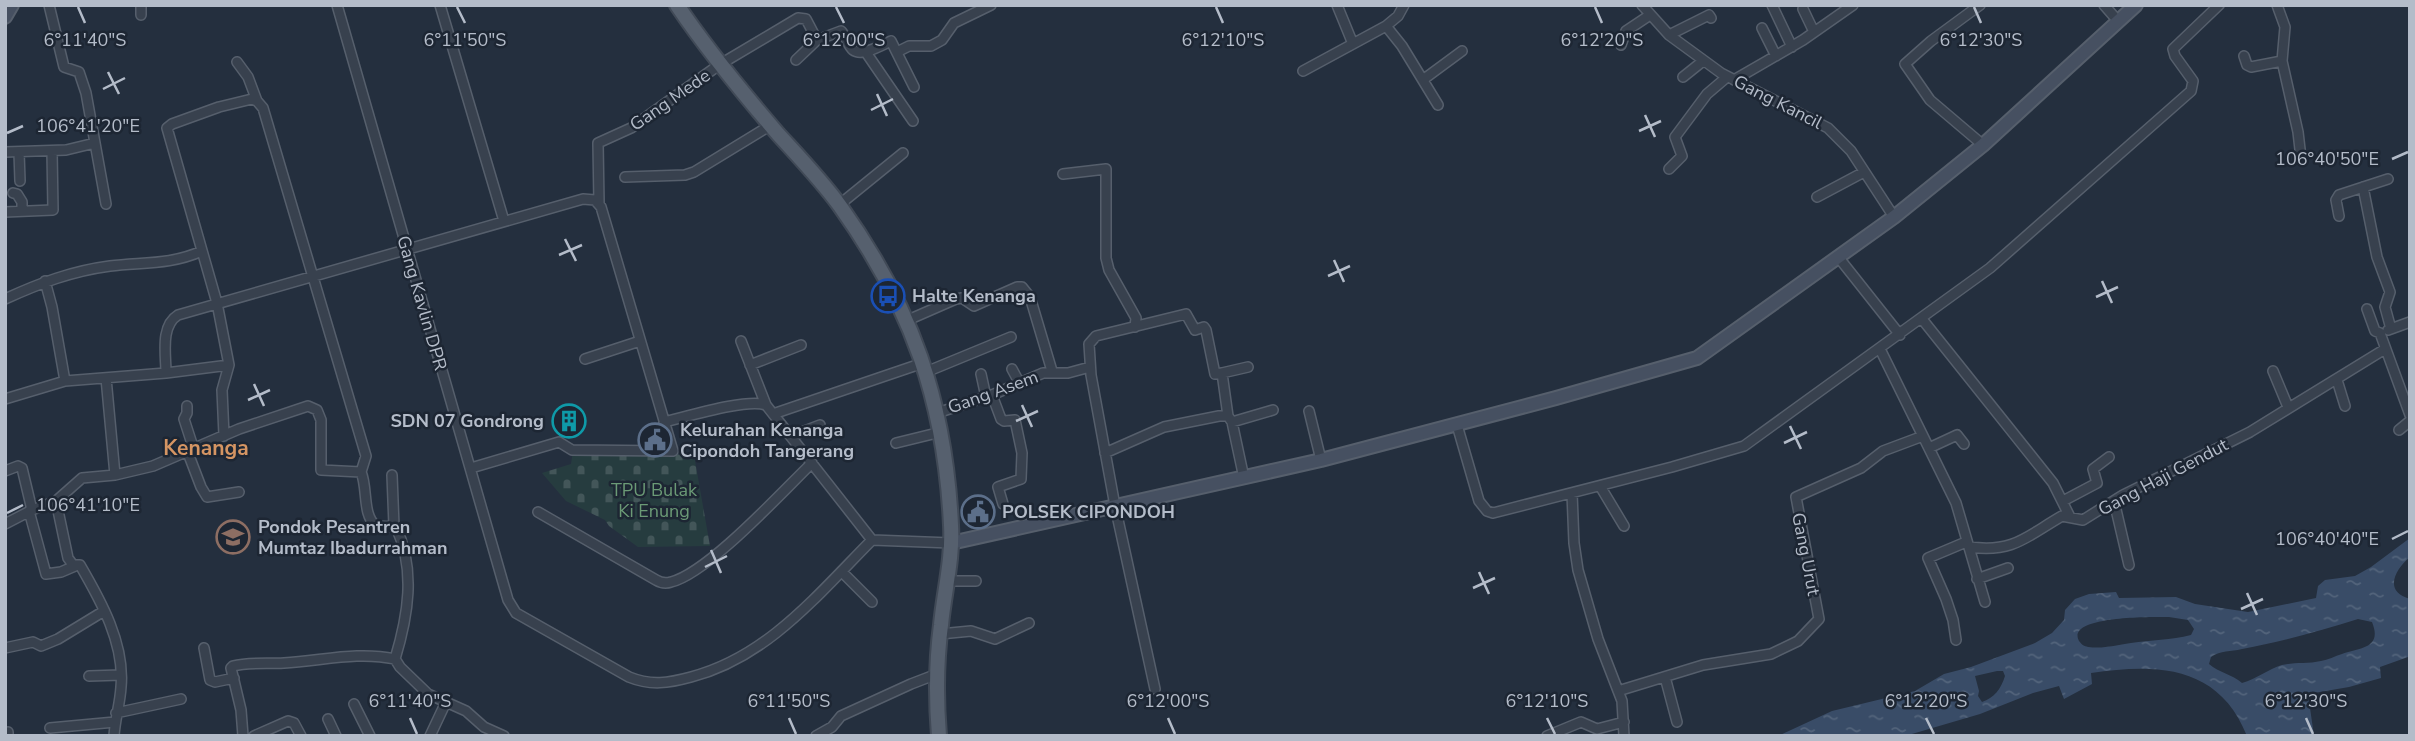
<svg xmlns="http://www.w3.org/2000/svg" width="2415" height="741" viewBox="0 0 2415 741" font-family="'Nunito Sans',sans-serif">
  <defs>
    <pattern id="cemetery-stones" width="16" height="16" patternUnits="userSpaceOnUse" patternTransform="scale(1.75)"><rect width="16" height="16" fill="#263c3f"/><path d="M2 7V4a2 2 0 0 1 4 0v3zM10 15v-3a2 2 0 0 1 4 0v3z" fill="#435659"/></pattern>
    <pattern id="water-ripples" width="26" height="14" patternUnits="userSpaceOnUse" patternTransform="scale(1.75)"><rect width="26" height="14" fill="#394c67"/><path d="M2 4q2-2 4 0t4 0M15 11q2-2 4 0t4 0" fill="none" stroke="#53647b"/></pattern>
  </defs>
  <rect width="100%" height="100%" fill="#242f3e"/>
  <path fill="url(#cemetery-stones)" d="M573,451L694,455L710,546L638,547L609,526L605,520L566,501L542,473L571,464Z"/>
  <path fill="url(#water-ripples)" fill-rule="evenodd" d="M2410,538V557C2395,569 2383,592 2410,599V659L2408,657L2380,667L2381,678L2349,687L2308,694L2314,736H2247C2219,665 2157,663 2091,673L2092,684L2064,699L2059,686L2033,693L1980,714L1905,736H1778L1832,711L1915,691L1944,674L1971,667L2035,643L2052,633L2064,620L2065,610L2075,599L2089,594L2116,592L2119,598L2176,597L2195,604L2248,612L2316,598L2318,586L2325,580L2355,576L2371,567ZM2169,617L2188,620L2194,629L2191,635C2171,640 2151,640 2131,643C2115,645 2105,649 2088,647C2084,646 2082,645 2079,641C2065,615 2155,617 2169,617ZM2358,619L2372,622C2383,649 2359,648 2342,654C2335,656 2328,660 2321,661C2308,664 2295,662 2282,665C2268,669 2257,679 2242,683C2232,674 2219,673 2209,664L2211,657C2221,650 2230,652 2242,649C2281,642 2320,631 2358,619ZM1997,671H2003L2005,676C2001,689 1994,698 1982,702L1978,696L1979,691L1975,676Z"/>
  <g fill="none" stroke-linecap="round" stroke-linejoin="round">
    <defs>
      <path id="street" d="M49,5L64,67L79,72L86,93L106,204
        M141,5V15
        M337,5L508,600L516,613L629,677C651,686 669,683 691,677C768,657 818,594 872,540L951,543
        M440,5L504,221
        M1337,5L1353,44
        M1642,5L1669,35L1721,73L1828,128L1851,151L1894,217
        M1772,5L1792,47
        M1980,5L1931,41L1905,64L1930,100L1983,145
        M2104,5L2118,21
        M1803,9L1814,32
        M1386,26L1402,46L1438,105
        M1762,28L1776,56
        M1669,35L1709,15L1711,18
        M1621,45L1626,31L1650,15
        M865,51L913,121
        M897,52L909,46H931L942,40L954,23L991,5
        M2244,56L2247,65L2251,67L2282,61L2285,27L2277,5
        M796,60L817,40L841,31C846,36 848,46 853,50C862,57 882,45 891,41L914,87
        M2282,61L2298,132L2301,158
        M237,62L248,77L257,101L263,108L366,456L361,472C368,488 362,515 376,526L396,527C416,570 408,616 395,659
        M1303,71L1386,26L1398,16L1404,5
        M1683,77L1703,61
        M1424,79L1462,51
        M1734,80L1803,40L1853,5
        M5,152L66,150L95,143
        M19,152L20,181
        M1669,169L1682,156L1675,137L1707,94L1727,77
        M1063,174L1106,169V258L1109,270L1136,318L1135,327
        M625,177L685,175L694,172L771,125
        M2363,187L2377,257L2390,292L2385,307L2391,329
        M13,193L17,194L22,202V211
        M1817,197L1864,172
        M599,203L598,143L631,128L719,65L798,18L806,19L817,40
        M839,205L903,153
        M5,212L53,210L52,151
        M2339,216L2336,200L2339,195L2388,179
        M1839,258L1900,335
        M45,281L52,307L65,381
        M5,299C40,283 72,271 110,266C144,262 170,265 202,251
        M2367,309L2375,331L2380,333
        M1922,319L2053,483L2070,517
        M908,320L956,299L962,298L974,306L1017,287H1022L1030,297L1052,371
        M2388,330L2410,322
        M2380,333L2410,415
        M741,341L766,405
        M1880,349L1956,503L1985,602
        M585,359L640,341
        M750,365L801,345
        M1012,369L1019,382
        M2273,371L2288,407
        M926,372L1011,337
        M166,373C166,355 160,326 178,315L583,199L595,200L601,207L673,451L572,450L559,442L471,468
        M981,374L986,397
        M106,378L115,475
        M2337,380L2345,406
        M992,395L1001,419L1004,421L1015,420L1022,453L1021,479L998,487L1003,504
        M5,399L65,381L166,373L229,365
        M187,406V413L184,419L194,450
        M1309,411L1321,460
        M937,413L992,395L1043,373H1068L1090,367
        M773,414L923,363
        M1228,416L1222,373L1248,367
        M664,422C686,417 747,398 766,405L872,540
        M1232,422L1273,410
        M1457,425L1479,501L1487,511L1493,513L1672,467L1744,446L1990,268L2191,91L2193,81L2175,56L2173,49L2219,5
        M2399,430L2410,421
        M224,436L222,390L229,365L217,303L167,128L172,124L219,107L252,99L257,101
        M791,436L820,425
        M896,443L941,432
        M1929,448L1957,435L1964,444
        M188,453L201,487L207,497L239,492
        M1105,453L1164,427L1219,416H1228L1232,422L1244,478
        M5,471L18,466L22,468L32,510
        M392,475L394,526
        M1600,486L1624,526
        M1572,493L1574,543L1578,570L1598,639L1622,701L1624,736
        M56,501L68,558L73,565H80C101,601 125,644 121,687C120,704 115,719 114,736
        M2063,501L2097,483L2093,469L2109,457
        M2114,501L2129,565
        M29,511L46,574L61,572L75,566
        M538,512L656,580C661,583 665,584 671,582C708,573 782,492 812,463
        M5,524L32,510L56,501L82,478L115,475L153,466L239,429L308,406L317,410L321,420V470L361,472
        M1970,547C2014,553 2027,536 2062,516L2083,520L2123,495L2250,432L2385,349
        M842,572L872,602
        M1977,579L2008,568
        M947,581H976
        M940,634L971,631L995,639L1029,623
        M1956,640L1953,620L1946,599L1928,558L1966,542
        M5,648L33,642L41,646L58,639L104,611
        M204,648L210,680L215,682L234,678
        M89,676L121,675
        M1665,677L1677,722
        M1155,689L1115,506L1091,375L1089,344L1096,336L1186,314L1195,330L1204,327L1206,330L1215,374L1222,373
        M1618,691L1703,665L1771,654L1798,641L1819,619L1796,497L1861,468L1883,451L1923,436
        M354,704L370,736
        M116,713L181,699
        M328,719L336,736
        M50,728L115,722
        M8,732V736
        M243,736L241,710L231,668L233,666C249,662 267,664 284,663C322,661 357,651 395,659L400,667L428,694L466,711L484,727L504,736
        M254,736L288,721L294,723L301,736
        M430,736L446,702
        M816,736L832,727L841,716L911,684L937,674
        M1547,736L1581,722L1597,729L1624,722"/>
      <path id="secondary" d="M5,17L12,5
        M951,543L1321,460L1556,398L1697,358L1894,217L1983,145L2136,5"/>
      <path id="primary" d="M677,5C708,51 742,92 778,134C799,157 822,181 840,206C912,307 945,401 951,525C953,559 944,592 941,625C936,662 936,699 939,736"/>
    </defs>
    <use href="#street" stroke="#565f6c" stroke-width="12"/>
    <use href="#secondary" stroke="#565f6c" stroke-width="16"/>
    <use href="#primary" stroke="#414a57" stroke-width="18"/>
    <use href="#street" stroke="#38414e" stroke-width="9"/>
    <use href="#secondary" stroke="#465061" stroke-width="12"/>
    <use href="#primary" stroke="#56606e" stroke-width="14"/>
  </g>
  <path fill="none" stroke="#b4bcc9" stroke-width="2.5" d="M78,7L85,23M457,7L465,23M836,7L844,23M1216,7L1223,23M1595,7L1602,23M1974,7L1981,23M108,72L119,94M103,89L125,78M877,94L887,116M871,110L893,99M1645,115L1655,137M1639,131L1661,121M7,133L23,126M2392,159L2408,152M565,239L576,261M559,255L582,245M1334,260L1344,282M1328,276L1350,266M2102,281L2112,303M2096,297L2118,287M254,384L264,406M248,400L270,390M1022,405L1032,427M1016,421L1038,411M1790,426L1801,449M1784,443L1807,432M7,513L23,505M2392,539L2408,531M711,550L721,573M705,567L727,556M1479,572L1489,594M1473,588L1495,578M2247,593L2257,615M2241,609L2263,599M410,718L417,734M789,718L796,734M1168,718L1175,734M1547,718L1555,734M1926,718L1934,734M2306,718L2313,734"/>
  <defs>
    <symbol id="bus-ring" viewBox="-11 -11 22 22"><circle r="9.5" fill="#1d2633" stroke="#1a4fb4" stroke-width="1.5"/><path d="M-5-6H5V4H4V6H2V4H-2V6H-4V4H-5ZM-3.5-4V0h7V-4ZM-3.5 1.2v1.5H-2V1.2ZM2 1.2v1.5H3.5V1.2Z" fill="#1a4fb4"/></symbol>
    <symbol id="building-ring" viewBox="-11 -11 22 22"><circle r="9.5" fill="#1d2633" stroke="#0f9aa8" stroke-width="1.5"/><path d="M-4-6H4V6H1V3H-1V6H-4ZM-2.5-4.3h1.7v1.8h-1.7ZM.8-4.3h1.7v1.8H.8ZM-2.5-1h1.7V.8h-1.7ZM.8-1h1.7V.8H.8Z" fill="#0f9aa8"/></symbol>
    <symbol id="civic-ring" viewBox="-11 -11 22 22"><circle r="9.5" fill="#1d2633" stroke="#5c6f8a" stroke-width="1.5"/><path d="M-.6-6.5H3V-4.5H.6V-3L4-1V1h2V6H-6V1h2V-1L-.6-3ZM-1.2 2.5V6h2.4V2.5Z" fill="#5c6f8a"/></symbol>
    <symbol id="school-ring" viewBox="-11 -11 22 22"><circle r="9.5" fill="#1d2633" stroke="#8d6e63" stroke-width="1.5"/><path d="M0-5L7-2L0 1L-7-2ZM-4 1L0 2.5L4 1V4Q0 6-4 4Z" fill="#8d6e63"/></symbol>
  </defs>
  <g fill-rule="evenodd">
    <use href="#bus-ring" x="869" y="277" width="38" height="38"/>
    <use href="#building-ring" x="550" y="402" width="38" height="38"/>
    <use href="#civic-ring" x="636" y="421" width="38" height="38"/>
    <use href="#civic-ring" x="959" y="493" width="38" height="38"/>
    <use href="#school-ring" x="214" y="518" width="38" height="38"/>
  </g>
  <g text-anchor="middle" stroke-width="5" stroke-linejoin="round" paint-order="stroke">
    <g font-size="18" fill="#b4bcc9" stroke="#1d2633">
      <text transform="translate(670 100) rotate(-35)" y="6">Gang Mede</text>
      <text transform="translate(1778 102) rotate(27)" y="6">Gang Kancil</text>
      <text transform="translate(422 303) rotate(74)" y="6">Gang Kavlin DPR</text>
      <text transform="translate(993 392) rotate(-20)" y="6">Gang Asem</text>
      <text transform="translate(2163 477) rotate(-28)" y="6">Gang Haji Gendut</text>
      <text transform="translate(1806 554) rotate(79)" y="6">Gang Urut</text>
    </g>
    <g font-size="18" font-weight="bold" fill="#b4bcc9" stroke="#1d2633" text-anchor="start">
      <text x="912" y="302">Halte Kenanga</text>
      <text x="544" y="427" text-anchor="end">SDN 07 Gondrong</text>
      <text x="680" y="436">Kelurahan Kenanga<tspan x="680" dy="21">Cipondoh Tangerang</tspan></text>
      <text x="1002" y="518">POLSEK CIPONDOH</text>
      <text x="258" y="533">Pondok Pesantren<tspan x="258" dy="21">Mumtaz Ibadurrahman</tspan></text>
    </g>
    <g font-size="18" fill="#6b9a76" stroke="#1d2633">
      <text x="654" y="496">TPU Bulak<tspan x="654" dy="21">Ki Enung</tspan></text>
    </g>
    <g font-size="21" font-weight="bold" fill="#d59563" stroke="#1d2633">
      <text x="206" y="455">Kenanga</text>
    </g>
  </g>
  <g font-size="18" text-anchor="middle" fill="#b4bcc9" stroke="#1d2633" stroke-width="5" stroke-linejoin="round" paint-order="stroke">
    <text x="1223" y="46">6°12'10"S</text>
    <text x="1602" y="46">6°12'20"S</text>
    <text x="85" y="46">6°11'40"S</text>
    <text x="465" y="46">6°11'50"S</text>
    <text x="844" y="46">6°12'00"S</text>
    <text x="1981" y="46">6°12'30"S</text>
    <text x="88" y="132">106°41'20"E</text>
    <text x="2327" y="165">106°40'50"E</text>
    <text x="88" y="511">106°41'10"E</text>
    <text x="2327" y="545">106°40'40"E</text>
    <text x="410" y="707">6°11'40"S</text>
    <text x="789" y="707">6°11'50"S</text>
    <text x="1168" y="707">6°12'00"S</text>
    <text x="1547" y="707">6°12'10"S</text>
    <text x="1926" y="707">6°12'20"S</text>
    <text x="2306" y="707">6°12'30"S</text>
  </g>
  <rect width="2415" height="741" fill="none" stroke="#b4bcc9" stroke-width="14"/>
</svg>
